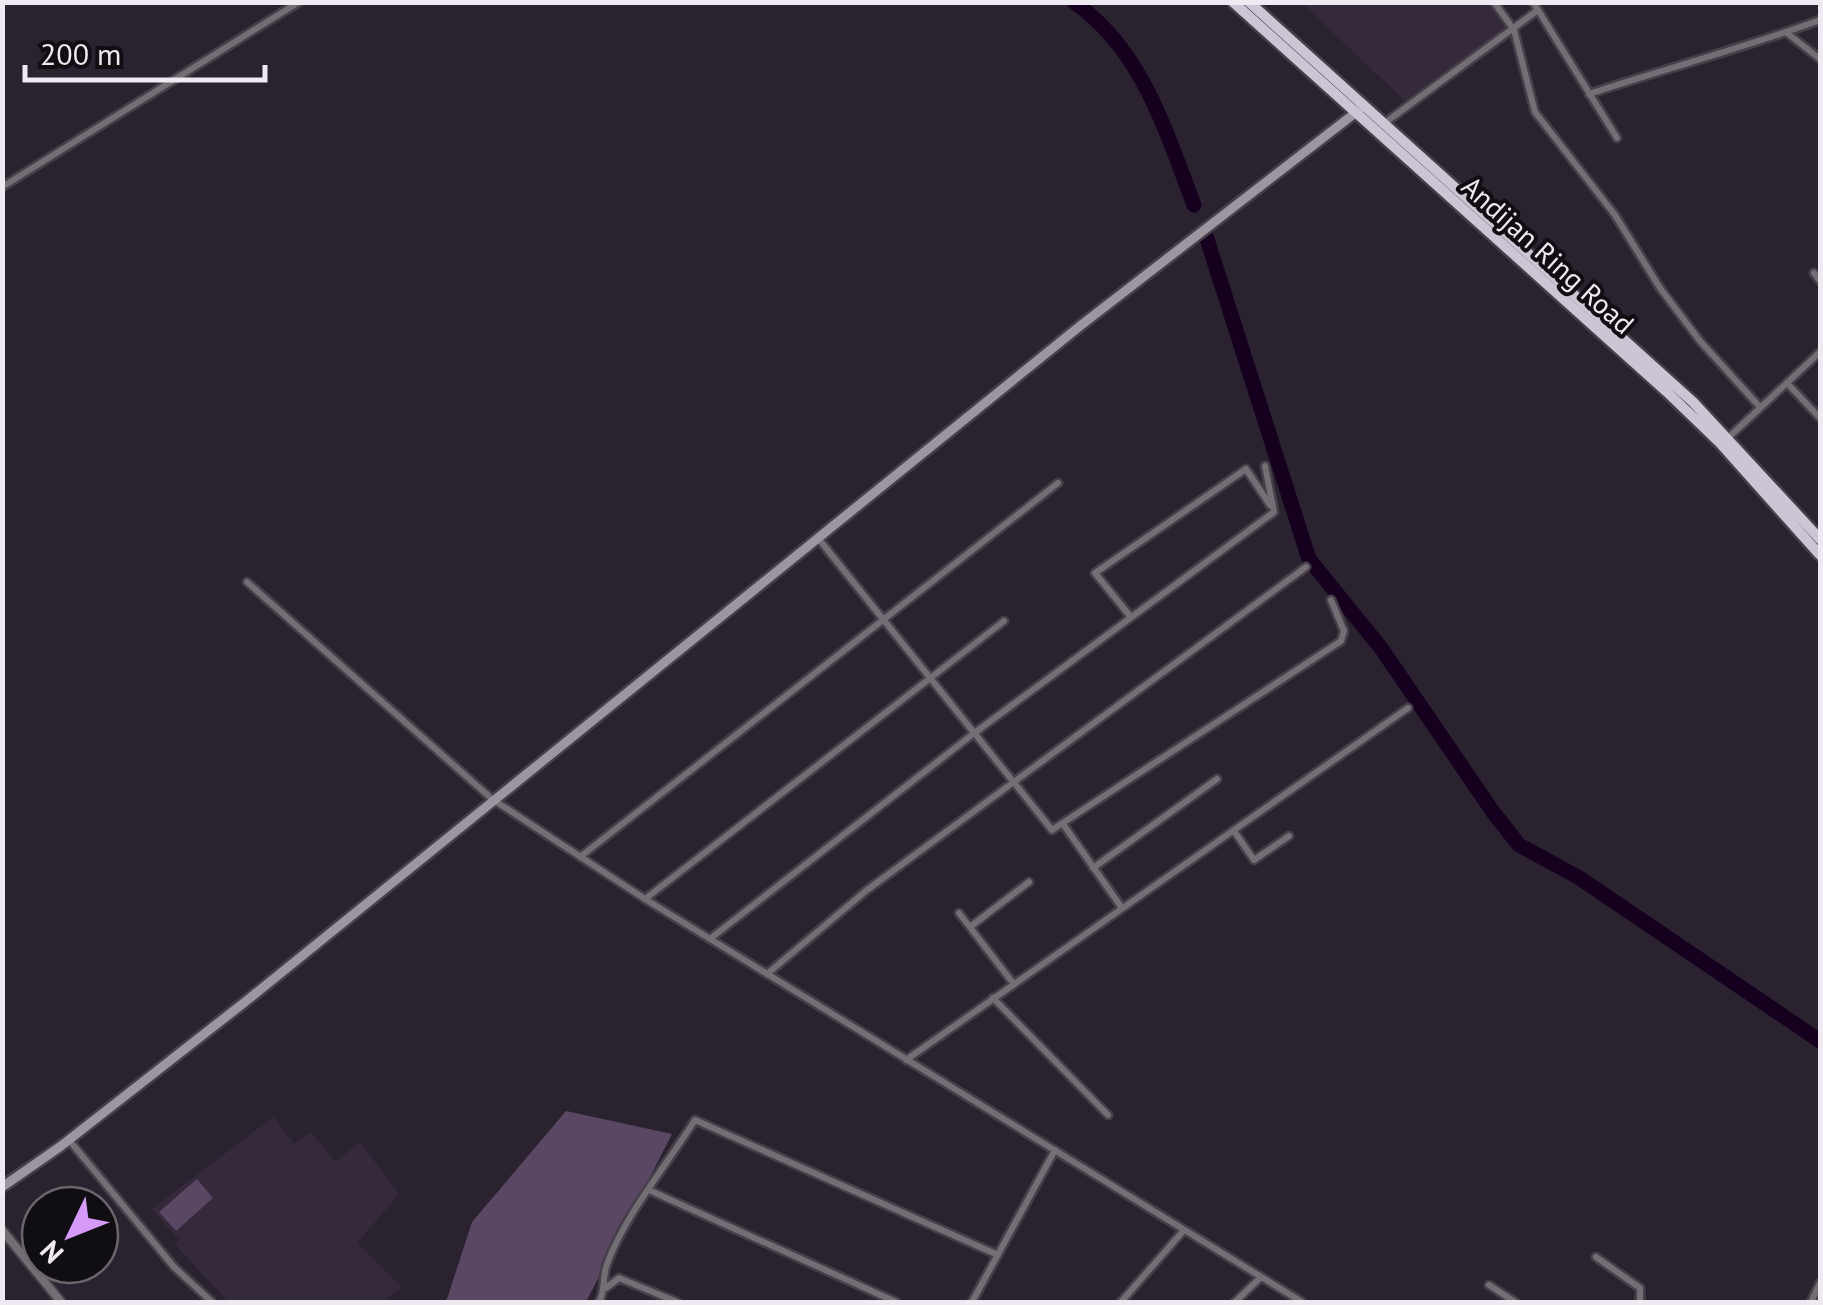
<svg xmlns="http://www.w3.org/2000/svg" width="1823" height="1305" viewBox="0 0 1823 1305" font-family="'PT Sans',sans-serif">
  <rect width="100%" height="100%" fill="#2a232f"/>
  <path fill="#352a3c" d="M1302,3H1492L1508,27L1405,101Z
    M273,1117L294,1144L311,1132L335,1162L360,1142L399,1194L357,1243L402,1287L382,1302H229L175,1245L179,1240L152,1209Z"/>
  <path fill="#594763" d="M566,1111L672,1134L586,1302H446L472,1222Z
    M197,1179L213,1198L176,1231L159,1212Z"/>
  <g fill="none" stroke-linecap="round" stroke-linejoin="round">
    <path stroke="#15011f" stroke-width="15" d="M1074,2C1143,51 1165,130 1194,205
      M1206,236L1309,559L1381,648L1493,812L1519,845L1578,877L1820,1041"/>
    <defs>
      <path id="minor" d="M1494,2L1514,30L1535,112L1615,215L1660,288L1700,341L1759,406
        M1533,2L1617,138
        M1787,33L1820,59
        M1589,94C1667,68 1744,48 1820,20
        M1382,125L1538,10
        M2,187L299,2
        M1814,273L1820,281
        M1787,383L1820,418
        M1729,437L1820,352
        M818,538L1052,830L1341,641L1344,631L1331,600
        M247,582L492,799L645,899L1302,1302
        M1130,616L1095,573L1246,469L1270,505
        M1063,824L1122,908
        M1234,831L1254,860L1289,836
        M580,857L1058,483
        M1093,868L1217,779
        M645,899L1004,621
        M959,913L1013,983
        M970,927L1029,882
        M711,938L973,734L1274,512L1265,466
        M767,974L867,890L1306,567
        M993,998L1108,1115
        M906,1060L1408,708
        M69,1140L174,1267L212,1302
        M651,1191L896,1302
        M1596,1257L1640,1288V1302
        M1489,1285L1515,1302
        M606,1288L619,1278L677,1302
        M599,1302C606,1289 602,1277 607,1264C625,1215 666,1166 695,1120L998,1255
        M972,1302L1055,1150
        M1121,1302L1184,1230
        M1235,1302L1261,1277
        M1811,1302L1820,1283"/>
      <path id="tertiary" d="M2,1230L61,1302"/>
      <path id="secondary" d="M2,1187L61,1146L250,998L1080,326L1359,110"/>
      <path id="trunk" d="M1233,2L1667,392L1720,443L1820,555
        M1249,2L1693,402L1820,539"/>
    </defs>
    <use href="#minor" stroke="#463f4a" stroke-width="11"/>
    <use href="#tertiary" stroke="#463f4a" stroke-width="12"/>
    <use href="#secondary" stroke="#463f4a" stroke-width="14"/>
    <use href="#trunk" stroke="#463f4a" stroke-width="15"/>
    <use href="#minor" stroke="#726e74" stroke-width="6"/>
    <use href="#tertiary" stroke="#726e74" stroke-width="8"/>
    <use href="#secondary" stroke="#9d96a1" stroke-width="9"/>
    <use href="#trunk" stroke="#cdc4d4" stroke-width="10"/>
  </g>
  <g text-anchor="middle" stroke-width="8" stroke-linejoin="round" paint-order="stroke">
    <g font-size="28" fill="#efeaf2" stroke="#110e13">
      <text transform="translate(1548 255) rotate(42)" y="10">Andijan Ring Road</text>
    </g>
  </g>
  <rect width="1823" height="1305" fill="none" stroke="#efeaf2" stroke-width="10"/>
  <g transform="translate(70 1235) rotate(227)"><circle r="48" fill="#110e13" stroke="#6a666c" stroke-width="2.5"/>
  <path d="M0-8L18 38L0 25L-18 38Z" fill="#d69bf9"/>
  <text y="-15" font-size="28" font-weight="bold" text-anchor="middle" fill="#efeaf2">N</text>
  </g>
  <path d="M25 65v15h240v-15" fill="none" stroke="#efeaf2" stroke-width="5"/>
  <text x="40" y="65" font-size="30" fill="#efeaf2" stroke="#110e13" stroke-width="8" paint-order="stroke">200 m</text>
</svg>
